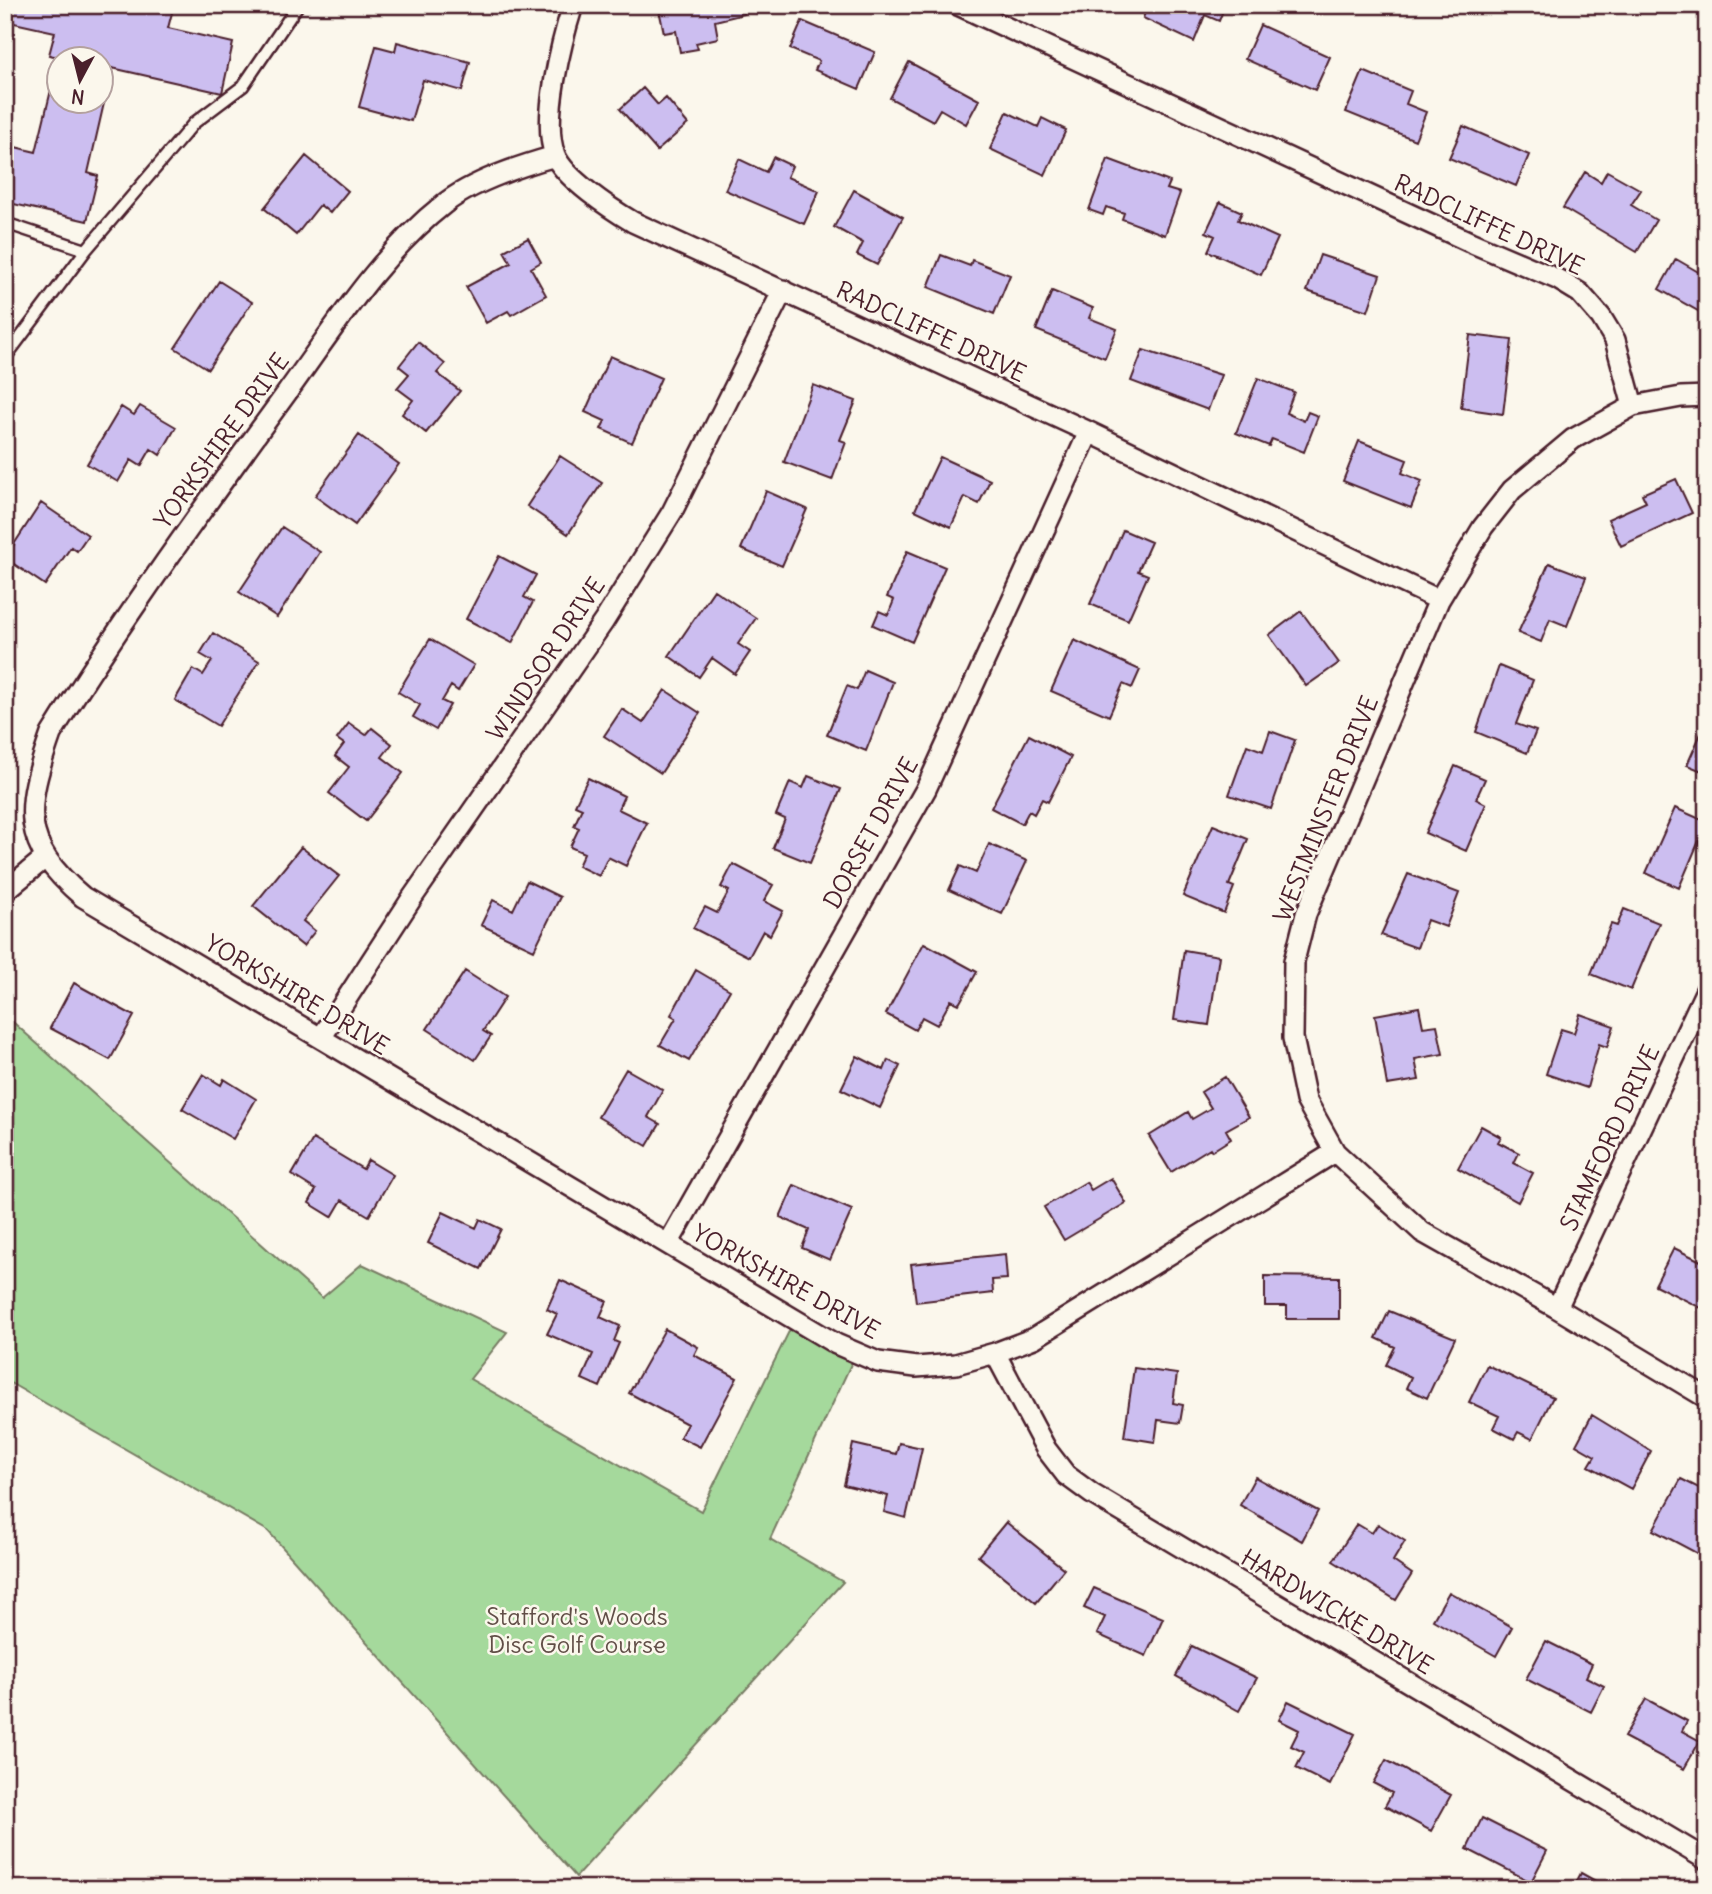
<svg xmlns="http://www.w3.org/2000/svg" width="1712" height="1894" viewBox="0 0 1712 1894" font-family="Delius,sans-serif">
  <rect width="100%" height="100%" fill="#fbf7ec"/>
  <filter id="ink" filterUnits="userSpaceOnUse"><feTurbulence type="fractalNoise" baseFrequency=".0143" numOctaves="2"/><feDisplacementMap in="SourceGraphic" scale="14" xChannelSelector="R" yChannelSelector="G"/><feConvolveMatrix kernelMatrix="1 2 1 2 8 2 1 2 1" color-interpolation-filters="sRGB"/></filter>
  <g filter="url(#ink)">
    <path fill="#a5d99c" stroke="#787c64" stroke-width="2" d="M5,1015L322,1298L362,1264L507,1332L470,1379L701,1511L795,1319L858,1349L770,1539L843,1582L576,1877L268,1531L5,1380Z"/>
    <path fill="#ccbef0" stroke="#4a1f2b" stroke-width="2" fill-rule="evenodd" d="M5,5H174L168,28L233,43L222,93L112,68L88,173L98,176L87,221L5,202V187L15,147L36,152L59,57L49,55L55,32L5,21ZM60,60H102V102H60Z
      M658,5H742L744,14L715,21L718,38L696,43L698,49L680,52L676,31L664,33Z
      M1148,5H1225L1219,21L1205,15L1194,42L1143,18Z
      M802,21L875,52L859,89L815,70L819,61L790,49Z
      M1260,25L1330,57L1315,90L1245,59Z
      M397,42L470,62L462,91L423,80L411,121L359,107L376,46L395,51Z
      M909,62L979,100L966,124L940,109L933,121L890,98Z
      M1363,71L1411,91L1406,104L1426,112L1415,140L1346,112Z
      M643,88L658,105L666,98L688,124L657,151L620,109Z
      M1007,112L1038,127L1042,118L1066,130L1045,175L990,149Z
      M1463,126L1529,155L1516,186L1449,158Z
      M306,156L348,191L330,213L320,205L296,235L264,208Z
      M773,157L792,166L787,177L819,191L804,224L725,190L739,159L766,172Z
      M1108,159L1170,182L1167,189L1180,193L1165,235L1122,219L1124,213L1106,207L1103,215L1089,210Z
      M1607,171L1641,190L1631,205L1656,220L1637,252L1563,208L1585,172L1601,182Z
      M854,190L903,217L877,265L857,255L863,243L834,227Z
      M1220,202L1242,212L1238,220L1278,238L1261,275L1208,251L1215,236L1206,232Z
      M528,238L541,262L531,268L546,295L511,315L508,311L486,323L466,287L511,263L504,251Z
      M941,255L970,266L972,260L1010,275L994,314L928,287Z
      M1320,255L1380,275L1368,311L1307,291Z
      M1676,259L1707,277V316L1659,289Z
      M219,281L252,302L208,369L175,348Z
      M1052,291L1093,308L1089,318L1117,329L1105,358L1036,330Z
      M1470,335L1512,340L1503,414L1461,408Z
      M418,342L445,364L437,373L460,391L426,433L402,414L413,400L397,388L409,374L399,366Z
      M1143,350L1221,375L1208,410L1131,381Z
      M610,356L661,378L632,443L601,429L605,421L585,412Z
      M1258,378L1294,392L1286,413L1304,421L1308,412L1318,416L1304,452L1272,439L1269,446L1236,433Z
      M813,385L856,401L840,440L846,442L832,480L784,462Z
      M140,406L176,427L160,455L151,449L141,466L131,460L118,482L87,464L121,407L134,415Z
      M359,435L399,464L355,525L315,496Z
      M1359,441L1407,460L1402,473L1422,481L1411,508L1343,481Z
      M560,456L602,483L568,534L527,506Z
      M940,457L990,480L979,504L965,497L951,527L915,510Z
      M1676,479L1692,513L1621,546L1608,519L1646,502L1642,494Z
      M766,491L807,509L782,566L741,549Z
      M41,503L88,535L77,551L71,547L45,585L5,558Z
      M282,527L320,552L277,617L239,592Z
      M1123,530L1151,542L1138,571L1148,575L1128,620L1090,604Z
      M907,551L945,567L912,642L873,625L879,611L888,615L894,600L887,597Z
      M499,556L536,575L524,597L533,602L512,643L466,619Z
      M1549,563L1586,577L1567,626L1550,619L1541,642L1518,633Z
      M714,590L756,618L738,644L750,652L735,674L712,658L699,677L669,656Z
      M1301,611L1339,663L1306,686L1269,635Z
      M213,633L259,661L218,726L175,700L193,669L203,675L212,661L200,654Z
      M430,639L474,665L458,691L451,686L442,701L450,705L436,730L413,717L420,705L398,692Z
      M1074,640L1140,670L1132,688L1123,684L1109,716L1051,691Z
      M1499,666L1533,680L1516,724L1536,731L1527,753L1476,732Z
      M865,670L893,682L866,751L827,735L847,686L857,690Z
      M665,690L700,713L661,773L604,736L622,709L643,723Z
      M1706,722H1707V773L1687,765Z
      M349,723L366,735L372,728L392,744L382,757L403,773L366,821L329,793L349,767L335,756L344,744L337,739Z
      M1270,731L1295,740L1271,809L1229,795L1247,745L1263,751Z
      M1029,735L1071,757L1048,802L1042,799L1034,814L1029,811L1022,824L991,808Z
      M1455,766L1485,779L1476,799L1486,804L1466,851L1425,833Z
      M808,776L841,789L810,863L773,848L785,819L776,815L790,782L803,788Z
      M588,778L624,796L618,809L647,823L626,866L608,857L599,876L578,866L584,853L570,847L579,828L574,826L582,808L575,805Z
      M1675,808L1707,822L1679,888L1646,873Z
      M1213,825L1248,839L1229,885L1234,887L1224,913L1183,896Z
      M989,844L1027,861L1002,914L949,890L960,866L976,873Z
      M301,847L339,876L303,921L315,931L303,946L253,906Z
      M733,864L773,885L764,901L783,911L770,935L763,931L749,957L693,928L705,907L717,913L729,891L721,887Z
      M1408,874L1459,893L1446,927L1427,920L1417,948L1381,935Z
      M527,881L560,897L534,950L481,925L493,900L513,910Z
      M1624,909L1659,923L1631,990L1591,974L1611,924L1617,926Z
      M924,943L977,972L959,1004L951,1000L937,1025L922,1017L915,1030L886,1014Z
      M1184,950L1219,956L1209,1025L1174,1020Z
      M696,970L730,990L689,1061L660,1045L676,1018L671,1015Z
      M465,971L505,997L483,1031L491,1036L475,1060L427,1029Z
      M74,983L134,1016L110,1060L50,1028Z
      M1419,1007L1423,1027L1437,1025L1443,1054L1415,1059L1419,1080L1387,1085L1375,1015Z
      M1580,1014L1614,1026L1607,1047L1599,1044L1587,1088L1546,1074L1561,1029L1574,1033Z
      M857,1056L884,1070L888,1060L900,1066L880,1108L841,1089Z
      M626,1069L663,1090L648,1117L660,1124L647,1146L598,1117Z
      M203,1074L221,1085L224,1079L256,1099L233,1139L182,1109Z
      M1225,1077L1249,1117L1226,1130L1231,1139L1212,1151L1210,1148L1171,1172L1149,1136L1188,1112L1192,1119L1211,1108L1201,1092Z
      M1481,1126L1501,1137L1498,1142L1519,1153L1514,1163L1533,1173L1518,1202L1458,1168Z
      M313,1139L363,1169L368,1160L393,1175L369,1216L342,1200L332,1217L309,1203L316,1190L292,1175Z
      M1111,1178L1126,1203L1064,1240L1044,1207L1086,1182L1091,1190Z
      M794,1185L852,1210L830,1260L802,1248L809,1230L780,1217Z
      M443,1212L476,1228L480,1219L501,1229L481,1269L428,1243Z
      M1674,1248L1707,1264V1311L1655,1285Z
      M1005,1254L1007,1279L992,1280L993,1293L916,1302L911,1264Z
      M1265,1276L1339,1277V1319H1287V1306H1265Z
      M560,1280L607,1301L600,1317L620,1326L614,1341L619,1343L600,1387L582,1379L593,1354L547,1334L557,1314L547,1309Z
      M1389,1311L1455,1338L1427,1398L1406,1388L1411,1377L1386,1365L1395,1347L1376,1338Z
      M665,1329L698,1347L694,1355L737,1378L700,1447L680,1437L687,1424L629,1393Z
      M1487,1365L1553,1397L1532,1439L1518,1432L1514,1439L1493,1428L1499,1416L1469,1402Z
      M1134,1368L1177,1374L1173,1403L1183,1405L1180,1423L1158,1420L1155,1442L1124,1437Z
      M1592,1415L1651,1451L1631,1489L1589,1466L1595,1456L1576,1445Z
      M899,1443L922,1448L906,1518L884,1512L888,1496L844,1485L853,1444L896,1454Z
      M1255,1477L1318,1511L1302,1541L1240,1505Z
      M1681,1479L1707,1492V1546L1702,1556L1653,1530Z
      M1006,1522L1064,1569L1036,1603L978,1556Z
      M1357,1524L1372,1533L1378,1524L1405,1541L1393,1561L1412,1574L1396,1600L1333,1561Z
      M1094,1588L1163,1618L1146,1656L1097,1634L1105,1617L1084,1608Z
      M1449,1592L1512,1627L1496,1656L1433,1620Z
      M1546,1641L1592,1664L1586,1677L1604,1686L1591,1712L1526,1679Z
      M1192,1646L1257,1678L1239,1711L1176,1676Z
      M1646,1699L1687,1721L1682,1731L1700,1741L1684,1769L1624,1737Z
      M1288,1701L1355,1734L1330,1785L1296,1768L1304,1752L1291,1746L1299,1730L1279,1720Z
      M1386,1760L1451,1795L1431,1831L1385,1806L1392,1793L1373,1783Z
      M1482,1818L1547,1851L1531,1882L1467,1849Z
      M1581,1873L1610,1889H1573Z"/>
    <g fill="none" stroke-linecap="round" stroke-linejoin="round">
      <defs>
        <path id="lane" d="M5,223L86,250
          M5,358L86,250L194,123L243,86L298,5"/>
        <path id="street" d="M573,5C562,40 541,120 555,155C564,178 611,209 633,222L1089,432L1439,600
          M958,5L1470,242L1557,279L1580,293L1601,317L1615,340L1633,406
          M555,156C520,166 473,181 444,204C379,255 334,328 286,394C205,505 124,617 51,734C25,808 19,843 83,897L836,1344L878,1362L916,1367L956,1364L995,1353L1034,1338L1335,1152
          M1707,396L1681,397L1633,406L1573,439L1512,490L1483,527L1439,600L1306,914L1294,961L1293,1038L1306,1100L1335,1152L1422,1232L1557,1308L1707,1398
          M5,891L45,858
          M321,1038L412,898L604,621L672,512L783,290
          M668,1244L926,789L1089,432
          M1557,1308L1707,988
          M995,1353L1046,1449L1066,1475L1092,1494L1707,1860"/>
      </defs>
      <use href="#lane" stroke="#4a1f2b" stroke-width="15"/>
      <use href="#street" stroke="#4a1f2b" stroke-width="24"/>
      <use href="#lane" stroke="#fbf7ec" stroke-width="10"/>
      <use href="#street" stroke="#fbf7ec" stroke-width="19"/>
    </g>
  </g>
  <g text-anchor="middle" stroke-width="5" stroke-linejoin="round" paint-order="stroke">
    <g font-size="24" fill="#4a1f2b" stroke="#fbf7ec">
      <text transform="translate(1489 225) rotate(25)" y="8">RADCLIFFE DRIVE</text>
      <text transform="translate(931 332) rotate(25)" y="8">RADCLIFFE DRIVE</text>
      <text transform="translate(222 441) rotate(-54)" y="8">YORKSHIRE DRIVE</text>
      <text transform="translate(546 659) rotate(-56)" y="8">WINDSOR DRIVE</text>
      <text transform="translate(1326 809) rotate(-68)" y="8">WESTMINSTER DRIVE</text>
      <text transform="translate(871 833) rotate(-61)" y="8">DORSET DRIVE</text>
      <text transform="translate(297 995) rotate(31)" y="8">YORKSHIRE DRIVE</text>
      <text transform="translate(1610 1138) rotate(-65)" y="8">STAMFORD DRIVE</text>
      <text transform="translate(786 1282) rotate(29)" y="8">YORKSHIRE DRIVE</text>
      <text transform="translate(1337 1612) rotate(31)" y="8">HARDWICKE DRIVE</text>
    </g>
    <g font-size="24" fill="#614e47" stroke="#fbf7ec">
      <text x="577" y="1625">Stafford's Woods<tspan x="577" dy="28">Disc Golf Course</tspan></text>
    </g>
  </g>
  <rect width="1712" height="1894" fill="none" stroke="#fbf7ec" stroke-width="28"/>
  <rect x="14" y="14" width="1684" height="1866" fill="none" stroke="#4a1f2b" stroke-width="2.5" filter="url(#ink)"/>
  <g transform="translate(80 80) rotate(187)"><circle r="33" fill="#fbf7ec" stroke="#b4a19f" stroke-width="2"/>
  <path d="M0-5L12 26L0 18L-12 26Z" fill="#4a1f2b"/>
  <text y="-10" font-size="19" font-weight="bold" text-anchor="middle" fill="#4a1f2b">N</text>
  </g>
</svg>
